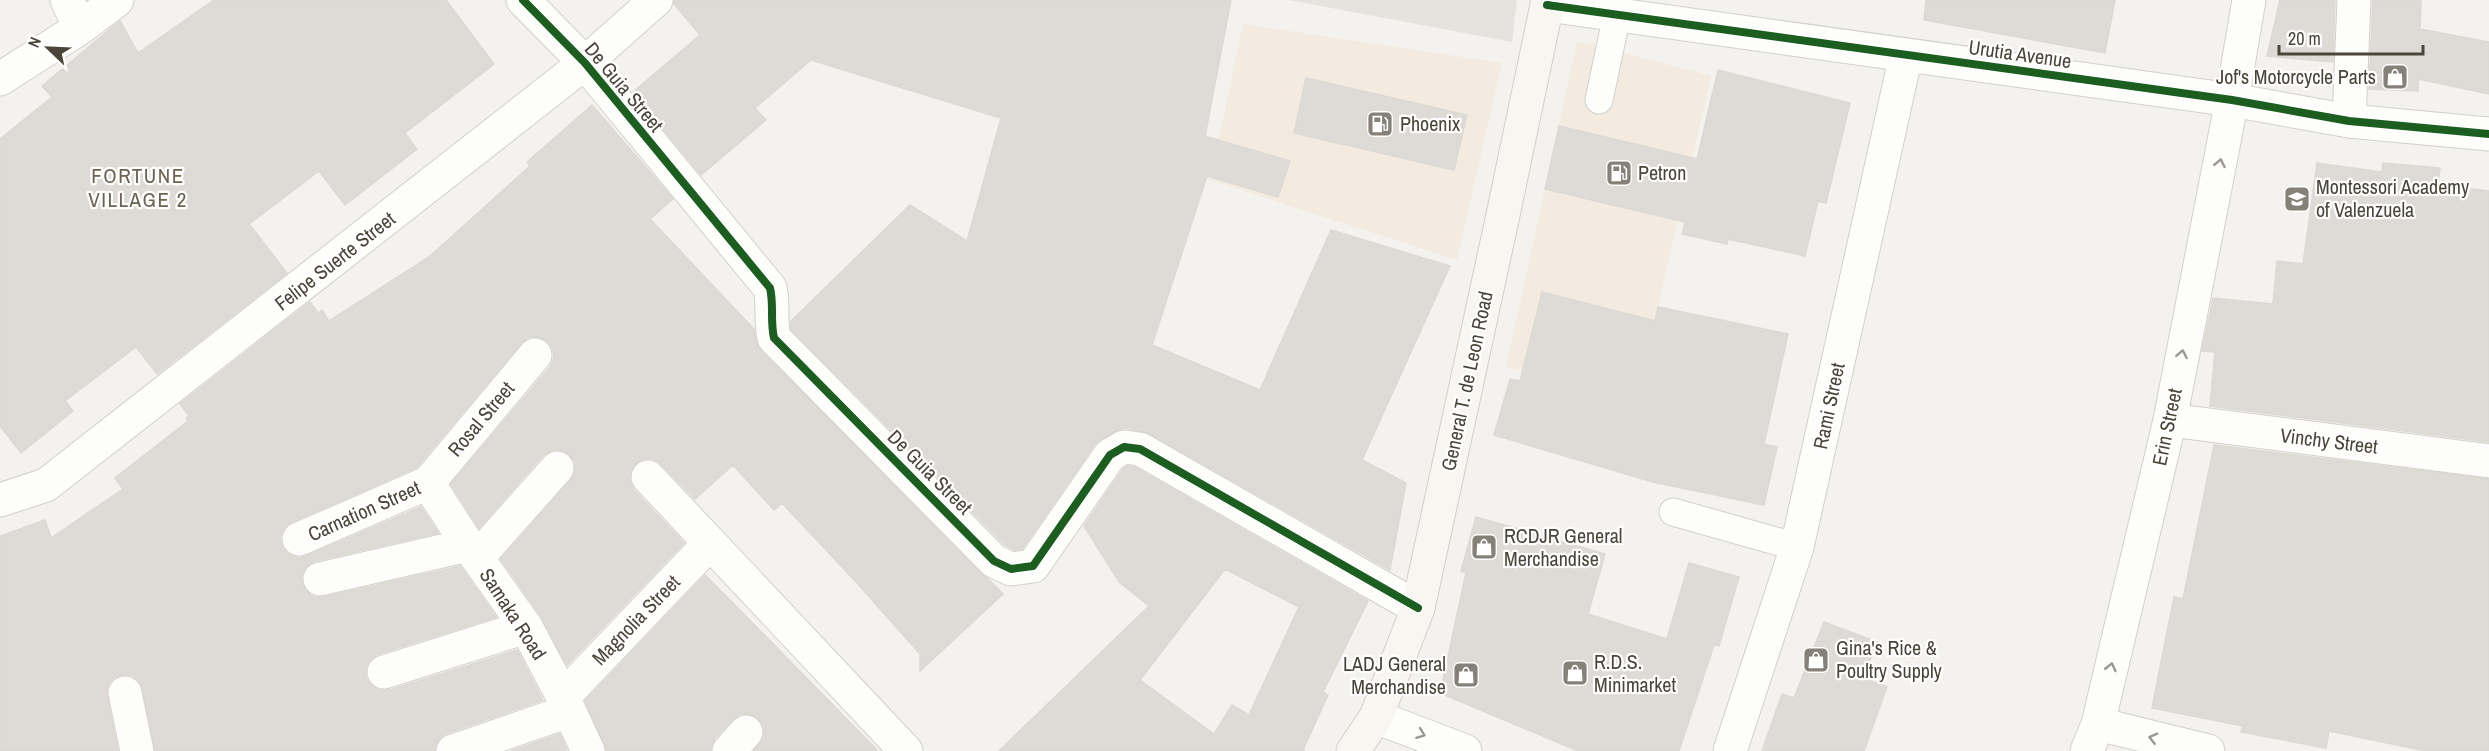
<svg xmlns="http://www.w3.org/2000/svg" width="2489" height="751" viewBox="0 0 2489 751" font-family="'Archivo Narrow',sans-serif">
  <rect width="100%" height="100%" fill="#f4f2ee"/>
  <path fill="#f3ebdf" d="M1243,24L1502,63L1457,260L1210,180Z
    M1577,41L1711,76L1637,398L1506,367Z"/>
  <path fill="#e6e2de" d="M1289,0H1517L1512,42Z"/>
  <path fill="#dedbd6" stroke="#dcd9d4" stroke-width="1.5" fill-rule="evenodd" d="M214,0H446L494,64L405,133L417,149L345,205L319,171L249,224L287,273L157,374L136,347L65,401L73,411L21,453L0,426V139L52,97L42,86L120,21L138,53Z
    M674,0H1231L1205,136L1290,161L1278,197L1207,176L1152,345L1260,390L1331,230L1450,266L1362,460L1406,483L1390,570L1149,433L1126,428L1115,431L1095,444L1022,549L1014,550L1005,545L791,329V321L910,205L967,241L1001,118L811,60L755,108L766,120L701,175L633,92L700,35L674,4Z
    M1926,0H2115L2105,53L1924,20Z
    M2280,0H2335L2333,62L2267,56Z
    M2373,0H2421L2420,29L2489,42V94L2418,79V91L2369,89Z
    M1718,70L1850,103L1826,203L1818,201L1805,256L1728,239L1727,244L1682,234L1685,222L1545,189L1559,126L1697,159Z
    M1306,78L1467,115L1454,170L1294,133Z
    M592,105L673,199L650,219L754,329L756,341L761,351L1003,594L920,671V654L857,583L782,503L774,510L733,465L695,499L661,464L654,459H644L635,464L630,472V482L634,490L684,543L567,665L541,616L501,559L571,480L575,471V462L569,454L560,450H552L543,455L479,528L451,484L550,367L554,358L553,349L547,341L539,337H529L521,343L416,468L292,522L284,528L280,537L282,547L288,554L297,558L306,556L421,507L438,533L315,561L307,566L302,574V583L306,591L314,597H324L460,566L496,617L378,654L371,659L366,667V678L371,685L379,690H390L517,650L543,700L447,733L439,739L435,751H155L143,689L139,681L131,675H122L112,679L107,688V696L118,751H0V536L45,520L51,538L123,489L115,478L188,421L186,418L189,416L180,404L310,302L318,313L322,310L329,321L429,257L530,166L527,162Z
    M2317,163L2382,172L2383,163L2440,168L2438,185L2489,191V442L2210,406L2215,352L2202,351L2213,298L2273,304L2277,261L2303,264Z
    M1542,292L1655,321L1658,307L1788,334L1764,444L1777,447L1764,505L1653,482L1494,435L1510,379L1520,381Z
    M2214,445L2489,479V751H2426L2329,731L2326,748L2241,732L2243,726L2152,708L2174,597L2183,599Z
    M1128,466L1134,467L1368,601L1323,692L1328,695L1303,750L1305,751H999L1149,606L1119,582L1084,526L1123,469ZM1225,569L1299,607L1249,715L1232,705L1214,734L1140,680Z
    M1476,517L1605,554L1588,614L1667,639L1689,563L1739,577L1719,646L1714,645L1679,751H1578L1440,693L1466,573L1461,571Z
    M705,575L728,598L878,751H754L764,736V727L758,718L749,714H740L732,720L715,738L711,751H606L585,701Z
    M1824,622L1877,642L1863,678L1887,687L1864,751H1762L1782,694L1794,698Z
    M560,734L567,751H511Z"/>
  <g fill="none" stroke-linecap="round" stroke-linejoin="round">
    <defs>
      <path id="service" d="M1599,100L1617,15
        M1673,512L1797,547"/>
      <path id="minor" d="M67,0L80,28
        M523,0L585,63L770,288C774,304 770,321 774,338L994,561L1011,569L1033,566L1110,455L1124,447L1140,449L1418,608
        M2249,0L2232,100L2349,121L2489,134
        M0,79L80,28L117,0
        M2349,121L2354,0
        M2170,420L2489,461
        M648,477L906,751
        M428,483L468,545L526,627L563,697L588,751
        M0,500L46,485L585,63L656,0
        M299,539L428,483L535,355
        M477,558L557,468
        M320,579L468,545
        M384,672L526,627
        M125,693L137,751
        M563,697L709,544
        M453,751L569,711
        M729,751L746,732
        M1730,751L1797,547L1906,55"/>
      <path id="tertiary" d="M1547,5L2232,100L2170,420L2098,724L2087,751
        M1376,717L1465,751
        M2098,724L2208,751"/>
      <path id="secondary" d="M1353,751L1376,717L1418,608L1503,215L1548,0"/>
    </defs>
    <use href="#service" stroke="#d2d0cb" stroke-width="29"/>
    <use href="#minor" stroke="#d2d0cb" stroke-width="35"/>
    <use href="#tertiary" stroke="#d2d0cb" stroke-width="35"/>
    <use href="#secondary" stroke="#d3cfc5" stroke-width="35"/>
    <use href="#service" stroke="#fdfdfc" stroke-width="27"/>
    <use href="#minor" stroke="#fdfdfc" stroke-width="33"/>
    <use href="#tertiary" stroke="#fdfdfc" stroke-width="33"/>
    <use href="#secondary" stroke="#f7f6f1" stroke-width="33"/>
    <defs>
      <path id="cycleway" d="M523,0L585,63L770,288C774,304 770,321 774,338L994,561L1011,569L1033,566L1110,455L1124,447L1140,449L1418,608
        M1547,5L2232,100L2349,121L2489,134"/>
    </defs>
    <use href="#cycleway" stroke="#fff" stroke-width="11"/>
    <use href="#cycleway" stroke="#1b5e20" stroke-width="8"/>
  </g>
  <defs><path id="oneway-chevron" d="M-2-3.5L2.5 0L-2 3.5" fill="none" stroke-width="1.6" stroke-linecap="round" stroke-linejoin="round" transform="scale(1.5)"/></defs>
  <g stroke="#9b9791">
    <use href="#oneway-chevron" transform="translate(2220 163) rotate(-79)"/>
    <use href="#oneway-chevron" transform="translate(2182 354) rotate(-79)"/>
    <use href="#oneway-chevron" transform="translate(2111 667) rotate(-77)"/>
    <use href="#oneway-chevron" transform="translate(1421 734) rotate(21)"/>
    <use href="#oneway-chevron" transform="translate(2153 738) rotate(-166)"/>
  </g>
  <defs>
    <symbol id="shop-square" viewBox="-11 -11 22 22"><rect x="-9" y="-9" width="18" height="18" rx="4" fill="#868178" stroke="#fff"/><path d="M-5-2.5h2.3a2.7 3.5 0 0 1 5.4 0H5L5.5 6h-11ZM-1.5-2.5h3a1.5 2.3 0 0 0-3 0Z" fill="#fff"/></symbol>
    <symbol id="fuel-square" viewBox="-11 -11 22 22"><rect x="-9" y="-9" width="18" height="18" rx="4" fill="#868178" stroke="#fff"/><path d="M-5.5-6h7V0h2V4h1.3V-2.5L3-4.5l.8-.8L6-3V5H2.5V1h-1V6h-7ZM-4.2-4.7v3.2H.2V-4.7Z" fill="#fff"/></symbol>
    <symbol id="school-square" viewBox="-11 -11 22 22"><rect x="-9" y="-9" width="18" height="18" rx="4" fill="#868178" stroke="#fff"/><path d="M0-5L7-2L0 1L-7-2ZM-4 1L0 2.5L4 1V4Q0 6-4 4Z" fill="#fff"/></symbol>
  </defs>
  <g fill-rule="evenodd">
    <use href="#shop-square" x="2380" y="62" width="30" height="30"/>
    <use href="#fuel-square" x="1365" y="109" width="30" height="30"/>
    <use href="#fuel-square" x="1604" y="158" width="30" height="30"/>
    <use href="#school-square" x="2282" y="184" width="30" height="30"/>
    <use href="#shop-square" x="1469" y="532" width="30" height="30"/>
    <use href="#shop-square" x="1801" y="645" width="30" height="30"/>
    <use href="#shop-square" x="1560" y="658" width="30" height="30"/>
    <use href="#shop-square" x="1451" y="660" width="30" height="30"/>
  </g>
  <g text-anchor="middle" stroke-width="4.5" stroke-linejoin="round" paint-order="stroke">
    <g font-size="20" fill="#4b4439" stroke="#fff">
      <text transform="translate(2020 54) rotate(8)" y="7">Urutia Avenue</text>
      <text transform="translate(624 87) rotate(50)" y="7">De Guia Street</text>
      <text transform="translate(335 261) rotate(-38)" y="7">Felipe Suerte Street</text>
      <text transform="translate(1467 381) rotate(-78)" y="7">General T. de Leon Road</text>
      <text transform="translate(1829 406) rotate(-78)" y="7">Rami Street</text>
      <text transform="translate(481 419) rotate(-50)" y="7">Rosal Street</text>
      <text transform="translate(2167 427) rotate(-78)" y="7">Erin Street</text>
      <text transform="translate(2329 441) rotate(7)" y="7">Vinchy Street</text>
      <text transform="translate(930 472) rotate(45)" y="7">De Guia Street</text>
      <text transform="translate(364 511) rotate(-24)" y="7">Carnation Street</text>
      <text transform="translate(513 614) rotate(57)" y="7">Samaka Road</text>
      <text transform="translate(636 620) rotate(-46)" y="7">Magnolia Street</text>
    </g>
    <g font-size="20" fill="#4b4439" stroke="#fff" text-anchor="start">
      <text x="2376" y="84" text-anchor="end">Jof's Motorcycle Parts</text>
      <text x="1400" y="131">Phoenix</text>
      <text x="1638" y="180">Petron</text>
      <text x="2316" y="194">Montessori Academy<tspan x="2316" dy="23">of Valenzuela</tspan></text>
      <text x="1504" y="543">RCDJR General<tspan x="1504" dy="23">Merchandise</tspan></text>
      <text x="1836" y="655">Gina's Rice &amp;<tspan x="1836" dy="23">Poultry Supply</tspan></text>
      <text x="1594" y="669">R.D.S.<tspan x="1594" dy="23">Minimarket</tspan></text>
      <text x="1446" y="671" text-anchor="end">LADJ General<tspan x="1446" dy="23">Merchandise</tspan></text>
    </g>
    <g font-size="21" letter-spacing="1.5" fill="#6e6250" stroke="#fff">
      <text x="138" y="183">FORTUNE<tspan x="138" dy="24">VILLAGE 2</tspan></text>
    </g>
  </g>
  <g transform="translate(48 48) rotate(293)" stroke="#ffffff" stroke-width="4.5" paint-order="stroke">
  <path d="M0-4.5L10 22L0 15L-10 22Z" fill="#4b4439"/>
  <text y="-9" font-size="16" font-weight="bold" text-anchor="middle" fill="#4b4439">N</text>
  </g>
  <path d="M2279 45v9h144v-9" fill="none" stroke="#4b4439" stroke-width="3"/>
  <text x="2288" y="45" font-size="18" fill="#4b4439" stroke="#ffffff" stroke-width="4.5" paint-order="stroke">20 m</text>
</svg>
